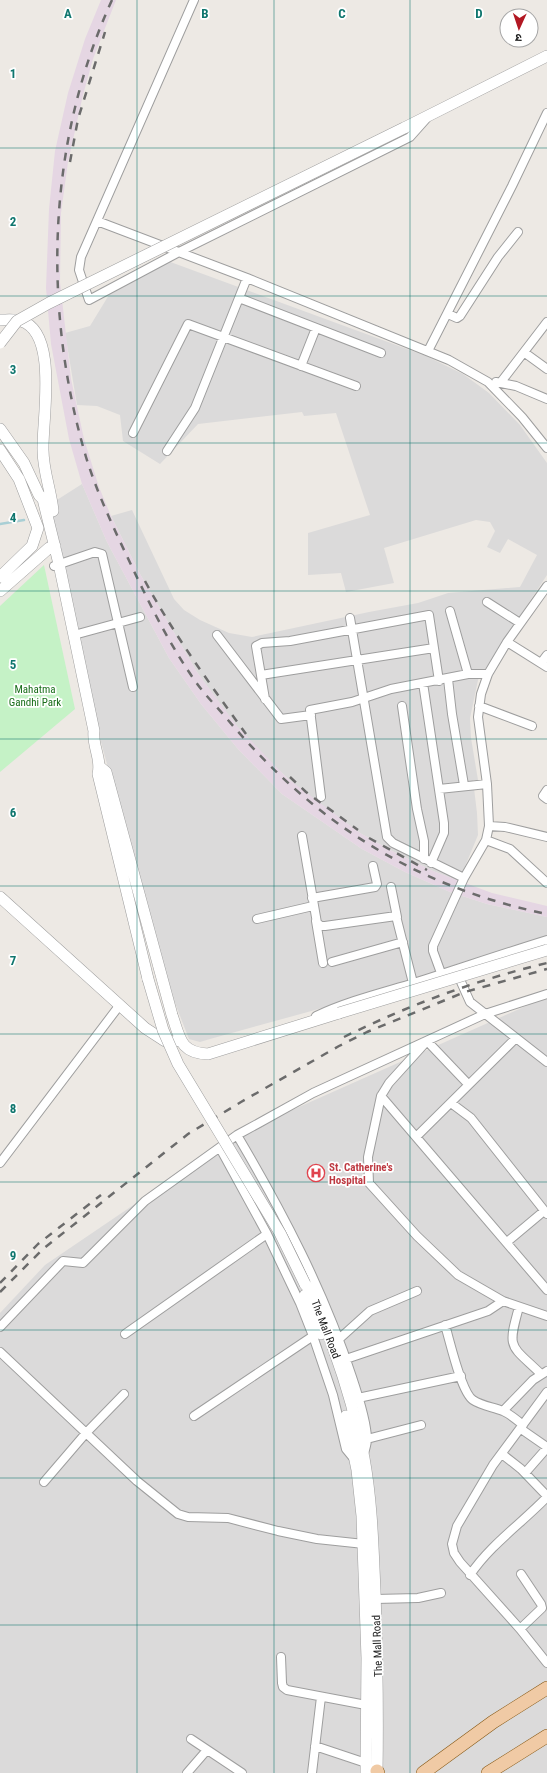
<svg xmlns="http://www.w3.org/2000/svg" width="547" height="1773" viewBox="0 0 547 1773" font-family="'Roboto Condensed','Noto Sans Devanagari',sans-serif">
  <rect width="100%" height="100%" fill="#ede9e4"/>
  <path fill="#dbdada" d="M165,260L426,356L463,374L489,393L520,425L547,463V575L478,680L470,718L471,738L478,780H473L477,813L478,835L459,881L433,871L390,850L360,833L297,787L267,759L236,726L197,672L140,574L111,516L132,510L174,599L184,610L200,620L229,633L252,637L369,612L418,603L448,593L520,587L537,555L508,539L500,553L487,547L495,531L490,522L476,520L384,548L394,583L346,592L341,573L308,575V533L370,515L336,413L304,416L302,412L198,424L160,464L123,441L120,415L97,406L77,405L65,333L90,326L115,285Z
    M82,484L107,542L169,658L201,704L238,749L282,794L362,849L405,872L450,892L487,904L547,917V940L315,1010L210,1039L200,1042L189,1039L166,980L95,720L49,505Z
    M547,999V1773H0V1313L45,1265L238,1134L535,1002Z"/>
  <path fill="#e5d6e3" d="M101,0H116L93,59L83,95L68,162L61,213L60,282L71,379L84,439L99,487L111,516L140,574L197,672L237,726L287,778L360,833L390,850L433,871L492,893L547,906V917L487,904L450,892L405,872L362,849L282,794L238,749L201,704L169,658L107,542L82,484L69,439L51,344L46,288L49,209L55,151L68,93L85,39Z"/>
  <path fill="#c5f2c6" d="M44,565L75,709L0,772V606Z"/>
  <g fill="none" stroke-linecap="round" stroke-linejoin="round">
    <path stroke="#a9cfd5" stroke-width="2.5" d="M0,524L24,520"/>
    <defs>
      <path id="minor" d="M194,0L81,257L79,270L89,300L179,252L410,137L426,119
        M97,221L247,278L449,360L488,382L522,417L547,448
        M239,298L381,353
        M448,314L457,318L460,316L498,257L518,232
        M428,351L512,186L547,113
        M525,353L547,369
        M301,366L316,328
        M496,382L516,386L547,399
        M501,382L547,322
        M133,433L188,324L356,386
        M167,451L195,408L247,278
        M54,566L95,552L102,554L133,687
        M487,602L520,623
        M450,611L468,674
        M350,618L387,837L393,843L464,878
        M74,635L140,617
        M217,635L281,719L311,715
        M507,642L547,667
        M541,663L547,655
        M261,675L434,648
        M448,679L452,714L464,785
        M423,683L444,823V833L431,863
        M265,699L256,646L262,643L290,641L429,615L439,681
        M402,706L417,809L424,841V859
        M479,706L532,726
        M439,789L487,784
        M547,790L543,796L547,799
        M321,797L310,710L352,702L391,689L468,674H488
        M489,826L505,827L547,837
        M302,836L317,923L321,926H325L396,916L413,983
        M486,840L510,849L547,883
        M391,887L397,917
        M312,898L375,887L377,884L373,866
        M257,919L313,906
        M316,921L323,963
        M332,962L403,942
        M441,973L433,951V946L464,878L486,840L489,826L487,784L478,717L481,694L488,674L507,642L547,586
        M457,973L470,1002L547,1062
        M316,1016C348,1001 381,993 414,983C458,969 502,954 547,940
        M468,1084L427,1041L389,1083L381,1096L547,1290
        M381,1096L368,1157L369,1183L417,1236L458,1275L503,1301L547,1316
        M451,1103L471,1118L547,1214
        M237,1135C283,1213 324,1291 352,1377C357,1392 367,1424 367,1439C367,1444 365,1449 364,1454
        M416,1137L516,1038
        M220,1148L267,1234L300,1303L313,1336L333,1395L346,1449L355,1460
        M0,1163L119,1006
        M507,1242L544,1211
        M519,1307C507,1350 510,1344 541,1374
        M445,1325C450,1341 461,1392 473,1400C482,1406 493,1407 503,1411C510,1414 517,1420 523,1425
        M0,1327L63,1261L83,1263L145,1201L237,1135L259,1123L313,1093L485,1014L547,994
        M125,1334L267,1234
        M339,1339L370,1311L417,1291
        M0,1352L137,1481L178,1514L188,1517L228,1518L278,1531L317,1539L364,1544
        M346,1359L488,1311L503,1301
        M547,1392L493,1465L457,1526L452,1544L454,1553L460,1562L520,1629L547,1663
        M358,1398L461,1376
        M503,1411L533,1380L547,1371
        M194,1416L313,1336
        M521,1429L547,1447
        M367,1439L421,1425
        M502,1454L521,1469L547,1496
        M525,1473L547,1448
        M44,1482L86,1433L124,1394
        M470,1575C490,1545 522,1523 547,1497
        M375,1599L418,1598L441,1593
        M520,1629L542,1608L541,1604L521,1574
        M281,1657L282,1683L283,1687L287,1690L366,1705
        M191,1739L242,1773
        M315,1746L366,1763
        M187,1773L207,1750
        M312,1773L321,1697"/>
      <path id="tertiary" d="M404,128L547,56
        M0,320C7,320 15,319 21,321C59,332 42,420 43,450C43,471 51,490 53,511
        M0,429L24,463L39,495L43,499L59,564L94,731C92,746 102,759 98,774L148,979
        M0,450L19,479L38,528L32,546L0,577
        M0,591L49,548L55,546
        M100,767L106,772L172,1015C180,1038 180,1053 208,1054L339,1013
        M0,897L145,1028L165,1041L174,1042
        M305,1284C320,1301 325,1326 333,1347C346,1383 357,1421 364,1458C372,1502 373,1547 375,1591C377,1652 378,1712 377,1773
        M305,1295L321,1334
        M346,1416L357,1470L362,1516L367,1658L366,1773"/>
      <path id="primary" d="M377,1771L378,1773
        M423,1773L493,1722L547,1688
        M488,1773L547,1736"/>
    </defs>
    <use href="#minor" stroke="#9e9e9e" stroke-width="10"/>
    <use href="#tertiary" stroke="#9e9e9e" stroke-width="12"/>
    <use href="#primary" stroke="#845612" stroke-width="14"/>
    <use href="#minor" stroke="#fff" stroke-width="8"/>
    <use href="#tertiary" stroke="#fff" stroke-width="11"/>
    <use href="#primary" stroke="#f0caa5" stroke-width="13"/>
    <path stroke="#6b6b6b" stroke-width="2.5" stroke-dasharray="8 8" stroke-linecap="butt" d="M112,0C47,142 42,308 86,457C98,496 116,533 133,569C152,609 172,649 198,685C207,697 218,708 228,720C314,822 415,887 547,914
      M70,162L78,119L105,32
      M145,581C174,635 210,684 246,734
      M290,777L306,792L358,830
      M369,838L427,870
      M344,1037C409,1005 476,980 547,963
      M0,1283L38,1244L101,1195
      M0,1292L43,1249L188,1134L241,1102L339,1046L367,1032L465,992L547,969"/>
    <defs>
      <path id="tertiary-bridge" d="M0,343L17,321L49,303L404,128
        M148,979L163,1030L178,1064L280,1233L305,1284
        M339,1013L547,950"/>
    </defs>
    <use href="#tertiary-bridge" stroke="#9e9e9e" stroke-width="12" stroke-linecap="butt"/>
    <use href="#tertiary-bridge" stroke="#fff" stroke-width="11"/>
  </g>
  <path fill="none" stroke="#0f766e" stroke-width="1" stroke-opacity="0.55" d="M137,0V1773M274,0V1773M410,0V1773M0,148H547M0,296H547M0,443H547M0,591H547M0,739H547M0,886H547M0,1034H547M0,1182H547M0,1330H547M0,1478H547M0,1625H547"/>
  <defs>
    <symbol id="hospital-ring" viewBox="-11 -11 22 22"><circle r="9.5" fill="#fff" stroke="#e0444e" stroke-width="1.5"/><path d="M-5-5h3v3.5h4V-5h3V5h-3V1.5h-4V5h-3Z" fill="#e0444e"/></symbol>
  </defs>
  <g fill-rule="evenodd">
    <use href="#hospital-ring" x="306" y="1163" width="20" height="20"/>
  </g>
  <g text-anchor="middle" stroke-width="3.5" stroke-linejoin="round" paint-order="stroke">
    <g font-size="11" fill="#186d19" stroke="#fff">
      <text x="35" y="693">Mahatma<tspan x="35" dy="13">Gandhi Park</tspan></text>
    </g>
    <g font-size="11" font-weight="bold" fill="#be3a42" stroke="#fff" text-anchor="start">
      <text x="329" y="1171">St. Catherine's<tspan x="329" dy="13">Hospital</tspan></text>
    </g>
    <g font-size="11" fill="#1d1d1d" stroke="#fff">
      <text transform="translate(326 1329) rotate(69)" y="4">The Mall Road</text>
      <text transform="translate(377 1646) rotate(-92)" y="4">The Mall Road</text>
    </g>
  </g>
  <g font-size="13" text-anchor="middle" font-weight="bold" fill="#0f766e" stroke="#fff" stroke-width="3.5" stroke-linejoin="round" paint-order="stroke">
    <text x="68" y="18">A</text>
    <text x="205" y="18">B</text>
    <text x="342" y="18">C</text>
    <text x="479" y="18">D</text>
    <text x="13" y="78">1</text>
    <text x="13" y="226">2</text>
    <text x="13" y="374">3</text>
    <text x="13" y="522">4</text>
    <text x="13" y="669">5</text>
    <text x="13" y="817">6</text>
    <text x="13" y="965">7</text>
    <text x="13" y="1113">8</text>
    <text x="13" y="1260">9</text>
  </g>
  <g transform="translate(519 28) rotate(183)"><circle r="19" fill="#ffffff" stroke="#a5a5a5"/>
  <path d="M0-3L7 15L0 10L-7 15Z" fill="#b21823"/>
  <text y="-6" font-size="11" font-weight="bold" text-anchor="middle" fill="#1d1d1d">उ</text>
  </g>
</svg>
